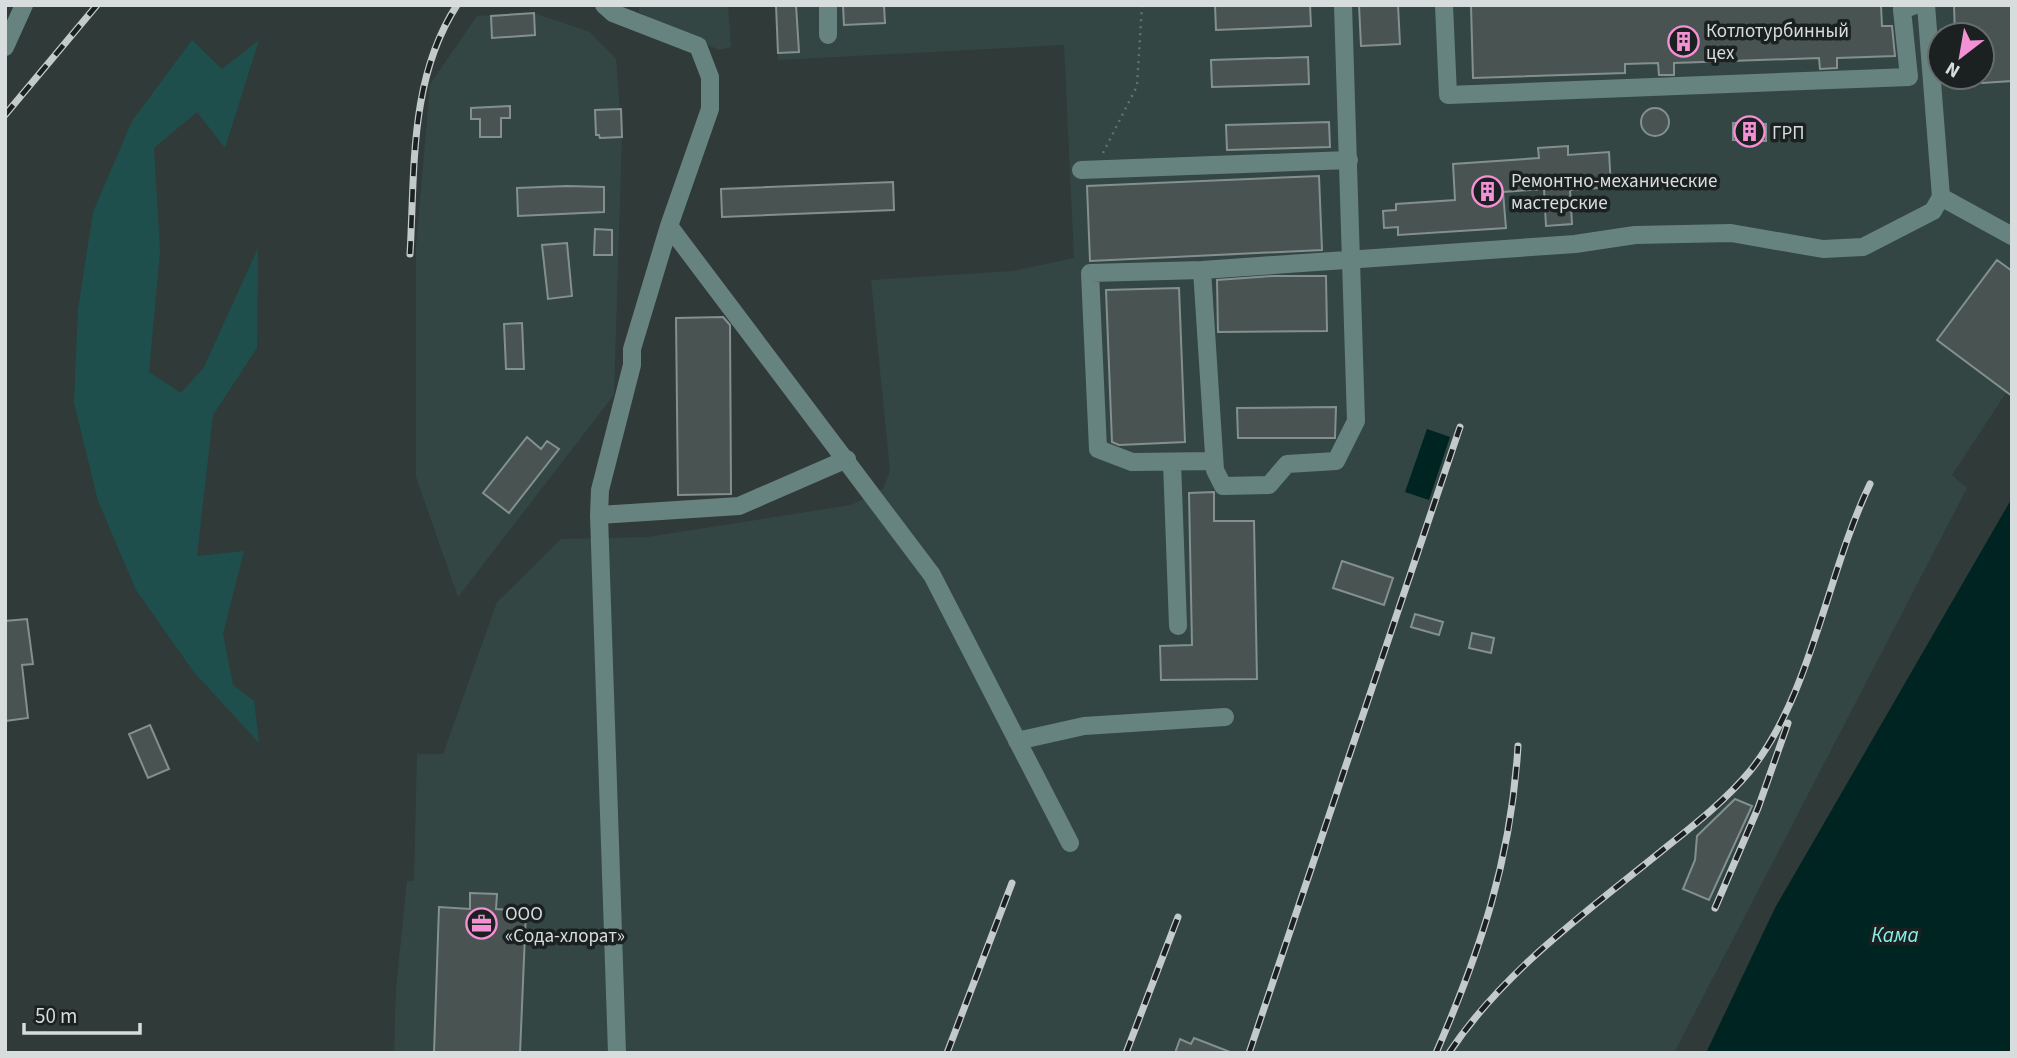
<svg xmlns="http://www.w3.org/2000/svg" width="2017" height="1058" viewBox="0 0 2017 1058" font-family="'Source Sans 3',sans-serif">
  <rect width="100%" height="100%" fill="#2f3a39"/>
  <path fill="#334644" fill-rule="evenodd" d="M639,5H728L731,47L719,50L660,24L639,12Z
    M776,5H2012V396L2006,393L1952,475L1967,488L1674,1053H394L396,988L407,881H414L417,754H443L497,602L561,539L647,537L851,505L883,489L890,471L871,280L1013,271L1074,258L1064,45L778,60ZM1940,35H1982V77H1940Z
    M534,13L590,32L616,59L622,137L614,395L458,597L416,477V246L430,84L477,16Z"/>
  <path fill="#1f4f4c" d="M192,40L222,69L259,40L225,148L197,112L154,148L160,251L149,372L181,393L204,367L258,248L257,348L213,415L197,556L244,551L223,634L233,685L254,701L259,743L193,671L136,590L98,501L74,403L78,309L93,212L132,121Z"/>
  <path fill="#002422" d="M1427,429L1450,437L1429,500L1405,492Z
    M2012,498V1053H1706L1775,908Z"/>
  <path fill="#485352" stroke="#83908f" stroke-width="2" d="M776,5H796L799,52L778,53Z
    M843,5H884L885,23L844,25Z
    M1215,5H1310L1311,26L1216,30Z
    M1359,5H1398L1400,44L1361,46Z
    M1471,5H1881L1882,26H1892L1895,56L1837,58V68L1820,69L1819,58L1674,63V75H1659L1658,63L1625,64V73L1473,78Z
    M1954,5H2012V81L1982,83V35H1955Z
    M534,13L535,35L492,38L491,16Z
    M1308,57L1309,84L1212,87L1211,60Z
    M510,106V118H501V137H480V119H471V108Z
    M1641 122a14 14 0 1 1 28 0a14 14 0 1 1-28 0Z
    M621,109L622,137L600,138L599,135H596L595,110Z
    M1329,122L1330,147L1227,150L1226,125Z
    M1733,123L1766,124V141L1733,140Z
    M1568,146V155L1609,152L1611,187L1570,190L1572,224L1546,226L1544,189L1503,192L1506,228L1398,235V227L1384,228L1383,211L1396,210V204L1455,200L1453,164L1539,158L1538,148Z
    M1319,176L1322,250L1090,261L1087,186Z
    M893,182L894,210L722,217L721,189Z
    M567,186L604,187V212L518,216L517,188Z
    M595,229L612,230V255H594Z
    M567,243L572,296L548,299L542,245Z
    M1997,260L2012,271V396L1937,340Z
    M1273,276H1326L1327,331L1218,332L1217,280Z
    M1179,288L1185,442L1119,445L1112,442L1106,290Z
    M723,317L730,325L731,494L678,495L676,318Z
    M522,323L524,369H506L504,324Z
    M1336,407L1335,438H1238L1237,408Z
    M527,437L541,449L547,441L559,449L509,513L483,493Z
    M1214,492V521H1254L1257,679L1161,680L1160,646L1192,645L1189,493Z
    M1342,561L1393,578L1384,605L1333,588Z
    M1415,614L1443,622L1439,635L1411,627Z
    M27,619L33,664L22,665L28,718L5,721V621Z
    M1472,633L1494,638L1491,653L1469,648Z
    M150,725L169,769L148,778L129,734Z
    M1735,799L1752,806L1709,900L1683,889L1695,860L1697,836Z
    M470,893L497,894L496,909L526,911L520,1053H434L439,907L470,909Z
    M1194,1038L1230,1052V1053H1175L1180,1039L1191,1044Z"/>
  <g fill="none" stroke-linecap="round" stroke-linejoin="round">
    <path stroke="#66706f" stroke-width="2.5" stroke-dasharray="2 5" stroke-linecap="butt" d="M1103,153L1137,86L1142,5"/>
    <path stroke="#678380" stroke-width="18" d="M604,5L613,13L698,46L710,77V109L669,226L632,349V365L600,490L599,515L739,506L847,459
      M828,5V35
      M1444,5L1448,95L1909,77L1902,10L1915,5
      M1926,5L1941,197L2012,236
      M5,47L24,5
      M1081,170L1349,160
      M669,226L932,575L1070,843
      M1202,270L1215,470L1223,486L1269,485L1287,464L1336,461L1356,421L1343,5
      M1214,461L1132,462L1098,449L1090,273L1202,270L1575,244L1635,235L1731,233L1823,249L1863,247L1933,211L1941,197
      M1172,462L1178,626
      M599,515L617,1053
      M1017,741L1084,726L1225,717"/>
    <defs>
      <path id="rail" d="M5,115L97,5
        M410,254C415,169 409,79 457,5
        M1715,908L1758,808L1788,723
        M947,1053L1012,883
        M1126,1053L1178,917
        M1249,1053L1460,427
        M1436,1053C1481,949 1511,860 1518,746
        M1449,1053C1504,970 1588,911 1664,849C1694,825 1725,801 1750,771C1811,696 1827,573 1870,484"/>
    </defs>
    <use href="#rail" stroke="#c3caca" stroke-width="7"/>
    <use href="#rail" stroke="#1b2020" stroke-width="4.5" stroke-dasharray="13" stroke-linecap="butt"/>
  </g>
  <defs>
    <symbol id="building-ring" viewBox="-11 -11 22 22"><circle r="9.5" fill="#1b2020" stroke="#f391d5" stroke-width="1.5"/><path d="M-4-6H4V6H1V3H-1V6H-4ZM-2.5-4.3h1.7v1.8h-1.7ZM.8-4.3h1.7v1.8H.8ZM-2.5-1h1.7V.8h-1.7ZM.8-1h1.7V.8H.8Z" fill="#f391d5"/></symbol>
    <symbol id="office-ring" viewBox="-11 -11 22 22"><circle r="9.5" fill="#1b2020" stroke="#f391d5" stroke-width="1.5"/><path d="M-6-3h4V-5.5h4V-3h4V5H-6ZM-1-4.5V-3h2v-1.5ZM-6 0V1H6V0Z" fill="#f391d5"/></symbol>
  </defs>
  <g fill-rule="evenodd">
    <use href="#building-ring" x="1666" y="24" width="35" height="35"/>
    <use href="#building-ring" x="1732" y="114" width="35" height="35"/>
    <use href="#building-ring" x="1470" y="174" width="35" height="35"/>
    <use href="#office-ring" x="464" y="906" width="35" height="35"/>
  </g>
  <g text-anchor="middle" stroke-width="7" stroke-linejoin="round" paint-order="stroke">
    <g font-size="19" fill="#d7dddd" stroke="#1b2020" text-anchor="start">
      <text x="1706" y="37">Котлотурбинный<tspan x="1706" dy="22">цех</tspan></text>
      <text x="1772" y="139">ГРП</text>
      <text x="1511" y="187">Ремонтно-механические<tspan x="1511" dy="22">мастерские</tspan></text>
      <text x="505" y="920">ООО<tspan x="505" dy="22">«Сода-хлорат»</tspan></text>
    </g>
    <g font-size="21" font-style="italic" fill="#86f2ea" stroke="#1b2020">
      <text x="1895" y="942">Кама</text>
    </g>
  </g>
  <rect width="2017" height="1058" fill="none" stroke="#d7dddd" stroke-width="14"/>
  <g transform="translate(1961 56) rotate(211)"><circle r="33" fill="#1b2020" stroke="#666c6c" stroke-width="2"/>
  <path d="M0-5L12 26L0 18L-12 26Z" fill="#f391d5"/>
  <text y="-10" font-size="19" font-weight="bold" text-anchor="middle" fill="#d7dddd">N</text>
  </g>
  <path d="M24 1023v10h116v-10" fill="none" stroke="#d7dddd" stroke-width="3.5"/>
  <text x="35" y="1023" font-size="21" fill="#d7dddd" stroke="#1b2020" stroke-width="5" paint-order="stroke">50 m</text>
</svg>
